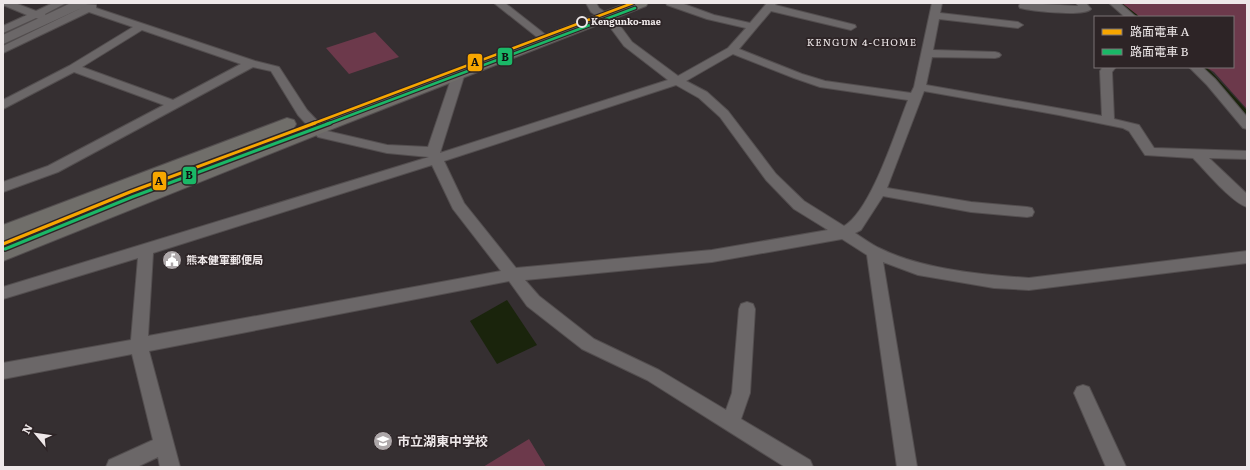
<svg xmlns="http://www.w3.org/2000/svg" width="1250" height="470" viewBox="0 0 1250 470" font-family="Literata,'Noto Sans JP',serif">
  <rect width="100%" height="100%" fill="#352f31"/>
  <path fill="#6c394b" d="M1120,3H1247V109L1214,72L1206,67H1233V17H1137Z
    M375,32L399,57L349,74L326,48Z
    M529,439L546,467H483Z"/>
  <path fill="#1a240c" d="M507,300L537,345L497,364L470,321Z"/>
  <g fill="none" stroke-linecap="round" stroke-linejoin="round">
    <path stroke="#1a240c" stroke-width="3.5" d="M1119,3L1137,17
      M1202,67L1210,73L1247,113"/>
    <defs>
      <path id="minor" d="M3,3H15L36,11L53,3H66L45,14L47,17L46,19L42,20L36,18L3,33V26L27,15L3,5Z
        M73,3L96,5V8L255,61L279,67L307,110L327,131L387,145L428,147L453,73L455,71H463L465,73L440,153L668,80L624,46L607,23L591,12L586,3H596L599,8L615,19L632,42L678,76L728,48L746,28L707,19L667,5L666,3H681L714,15L750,23L767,3H777L775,5L855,25L856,27L851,30L771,11L739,49L802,74L825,81L911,93L914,87L932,3H942L940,13L1018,22L1023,25L1018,28L939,19L933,50L995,52L999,53L1001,55L999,57L995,58L932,57L926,85L1102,116L1100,71L1103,67H1116L1112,72L1114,119L1139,125L1154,148L1247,151V159L1209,158L1247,194V207C1231,202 1205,170 1193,158L1145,155L1129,131L1123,128L1059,115L924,91L887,188L971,202L1027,207L1032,208L1034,212L1032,216L1027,217L971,212L883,196L861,230L855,233C863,238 871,244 879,248C921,269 982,275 1029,278L1247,251V263L1029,290L994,288L918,275L883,262L917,467H897L867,255L842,239L712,262L525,280L539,296L594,339L659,370L726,410L732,393L739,309L741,304L747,302L753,304L755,309L750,393L741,419L810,460L813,467H785L647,380L582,349L527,306L509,281L149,351L180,467H160L158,457L137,467H106L109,460L153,440L132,354L3,379V363L131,340L138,258L3,299V287L429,157L387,153L318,137L298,115L271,71L253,67L58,172L3,192V182L48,166L164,105L74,72L3,109V100L69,66L133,27L89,12L3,53V46L79,9L72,5ZM142,30L241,64L173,100L82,67ZM733,54L794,78L820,87L908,100C896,130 871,211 844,226L804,201L776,174L728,111L707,92L686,81ZM676,85L699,98L720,117L766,180L794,209L828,230L712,250L516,268L464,203L444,161ZM432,165L453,209L501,271L148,336L153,253Z
        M494,3H505L551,39L546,42L542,41Z
        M1025,3L1078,6L1076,3H1086L1091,9C1084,17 1032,11 1020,8L1019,6L1020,4Z
        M1109,3H1120L1136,17H1125Z
        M1189,67H1202L1215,79L1247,117V129L1243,128L1207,85Z
        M1083,385L1089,387L1126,467H1106L1074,393L1077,387Z"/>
      <path id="tertiary" d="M71,3H87L86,6L3,44V35Z"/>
      <path id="primary" d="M627,3H648L646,6L322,133L3,261V244Z
        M287,118L294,120L296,124L294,128L3,242V225Z"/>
    </defs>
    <use href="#minor" stroke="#534e4f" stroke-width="2"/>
    <use href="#tertiary" stroke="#534e4f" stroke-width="2"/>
    <use href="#primary" stroke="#534e4f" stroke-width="2"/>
    <use href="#minor" fill="#6b6768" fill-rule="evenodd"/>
    <use href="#tertiary" fill="#6b6768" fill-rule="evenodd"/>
    <use href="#primary" fill="#706e6a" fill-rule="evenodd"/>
    <defs>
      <path id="tram-1-far1" d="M312,124L633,3"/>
      <path id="tram-1" d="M3,244L130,192L315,123"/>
      <path id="tram-2-far1" d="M327,124L635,8"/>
      <path id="tram-2" d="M5,249L132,197L330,123"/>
    </defs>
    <use href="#tram-1-far1" stroke="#2d2426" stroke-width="5"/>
    <use href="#tram-1" stroke="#2d2426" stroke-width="6"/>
    <use href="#tram-2-far1" stroke="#2d2426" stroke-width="5"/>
    <use href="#tram-2" stroke="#2d2426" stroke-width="6"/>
    <use href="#tram-1-far1" stroke="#f7a600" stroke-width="2.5"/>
    <use href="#tram-1" stroke="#f7a600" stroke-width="3"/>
    <use href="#tram-2-far1" stroke="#1ab867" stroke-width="2.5"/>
    <use href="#tram-2" stroke="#1ab867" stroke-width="3"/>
  </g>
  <defs>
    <symbol id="civic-disc" viewBox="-11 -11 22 22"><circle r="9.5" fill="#ada7a9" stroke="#2d2426"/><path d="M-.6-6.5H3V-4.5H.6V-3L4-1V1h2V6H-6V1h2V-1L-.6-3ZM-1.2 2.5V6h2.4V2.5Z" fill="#fff"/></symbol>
    <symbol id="school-disc" viewBox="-11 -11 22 22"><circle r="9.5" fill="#ada7a9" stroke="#2d2426"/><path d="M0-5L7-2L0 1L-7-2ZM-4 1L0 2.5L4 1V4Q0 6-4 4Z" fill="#fff"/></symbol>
  </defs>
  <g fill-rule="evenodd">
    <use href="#civic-disc" x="161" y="249" width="22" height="22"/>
    <use href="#school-disc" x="372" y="430" width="22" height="22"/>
  </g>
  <circle fill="#2d2426" stroke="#eee8e9" stroke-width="2" cx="582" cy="22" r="5"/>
  <g text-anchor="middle" stroke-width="3.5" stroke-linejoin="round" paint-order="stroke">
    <g font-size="9" font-weight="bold" fill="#eee8e9" stroke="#2d2426" text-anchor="start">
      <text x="591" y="25">Kengunko-mae</text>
    </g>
    <g font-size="10" letter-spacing="1" fill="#eee8e9" stroke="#2d2426">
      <text x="862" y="46">KENGUN 4-CHOME</text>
    </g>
    <g font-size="11" font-weight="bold" fill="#eee8e9" stroke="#2d2426" text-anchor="start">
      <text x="186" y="264">熊本健軍郵便局</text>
    </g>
    <g font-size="13" font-weight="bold" fill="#eee8e9" stroke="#2d2426" text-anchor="start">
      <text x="397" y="446">市立湖東中学校</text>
    </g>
  </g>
  <g stroke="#2d2426" stroke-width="1.5">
    <rect x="497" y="47" width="16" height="19" rx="4" fill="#1ab867"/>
    <rect x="467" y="53" width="16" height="19" rx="4" fill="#f7a600"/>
    <rect x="182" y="166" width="15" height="19" rx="4" fill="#1ab867"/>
    <rect x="152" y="171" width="15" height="20" rx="4" fill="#f7a600"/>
  </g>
  <g font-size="11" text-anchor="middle" font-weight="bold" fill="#111">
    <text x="505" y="61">B</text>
    <text x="475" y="66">A</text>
    <text x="189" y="179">B</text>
    <text x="159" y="185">A</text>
  </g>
  <rect width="1250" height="470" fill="none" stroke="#eee8e9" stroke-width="8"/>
  <rect x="1094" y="16" width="140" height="52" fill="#2d2426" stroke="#7a7274"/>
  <rect x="1102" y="29" width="20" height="6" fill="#f7a600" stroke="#7a7274"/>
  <text x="1130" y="36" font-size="12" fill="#eee8e9">路面電車 A</text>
  <rect x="1102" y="49" width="20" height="6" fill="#1ab867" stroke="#7a7274"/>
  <text x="1130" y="56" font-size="12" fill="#eee8e9">路面電車 B</text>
  <g transform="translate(36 434) rotate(299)" stroke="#2d2426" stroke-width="3" paint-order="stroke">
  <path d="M0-3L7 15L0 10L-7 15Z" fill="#eee8e9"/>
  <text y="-6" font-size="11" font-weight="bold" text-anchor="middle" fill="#eee8e9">N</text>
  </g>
</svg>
